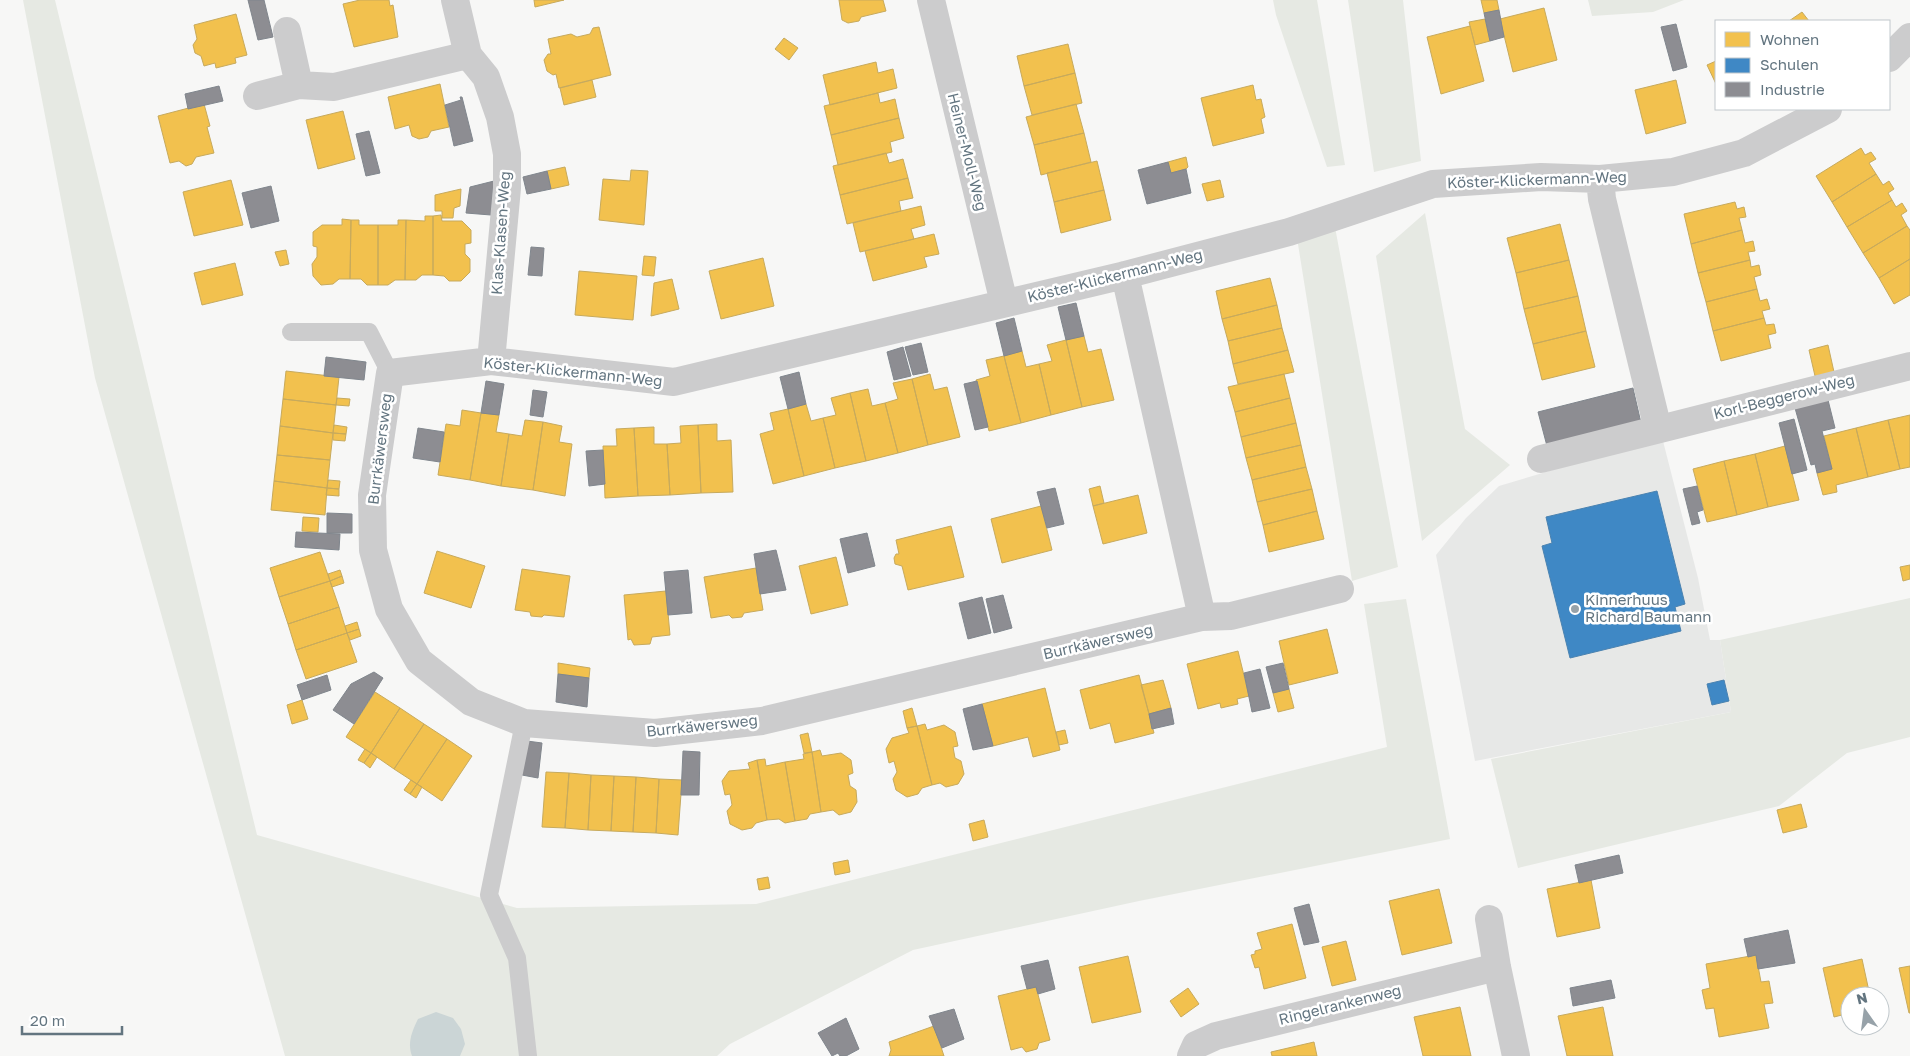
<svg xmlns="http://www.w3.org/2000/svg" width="1910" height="1056" viewBox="0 0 1910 1056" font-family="'Golos Text',sans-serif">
  <rect width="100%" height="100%" fill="#f7f7f6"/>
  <path fill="#e7e8e7" d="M1663,441L1698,578L1710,640H1720L1731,712L1475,761L1436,555L1466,518L1499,486L1566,466Z"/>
  <path fill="#e6e9e3" d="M23,0H55L257,835L517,908L756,904L1387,747L1364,604L1406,599L1450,839L1139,901L913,950L730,1044L717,1056H285L95,378Z
    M1273,0H1317L1345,165L1327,167L1276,15Z
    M1348,0H1403L1421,161L1374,172Z
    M1588,0H1684L1653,12L1592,16Z
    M1425,213L1465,429L1510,465L1422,541L1376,256Z
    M1335,227L1398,567L1352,581L1297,238Z
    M1910,598V737L1847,753L1779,806L1518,868L1491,759L1731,712L1720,640Z"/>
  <path fill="#cbd5d6" d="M436,1012L453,1018L461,1029L465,1044L460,1056H412C407,1043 412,1031 418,1019Z"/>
  <path fill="#f2c14e" stroke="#c7aa5d" d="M360,0H389L390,6L393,5L398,37L354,47L343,4Z
    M534,0H564L535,7Z
    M839,0H883L886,11L861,17L859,21L848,23L842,20Z
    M1481,0H1497L1499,10L1484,13Z
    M1544,8L1557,60L1513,72L1500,19Z
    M1802,12L1809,21H1789Z
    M236,14L247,55L235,58L236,63L216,68L215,63L204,66L201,56L195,53L193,45L197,39L194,25Z
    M1485,19L1490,41L1475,45L1469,22Z
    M1470,26L1484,81L1441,94L1427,37Z
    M599,27L611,75L559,88L556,74L553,75L547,71L544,60L548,54H551L548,39L571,34L577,37L590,34L593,28Z
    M784,38L798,48L789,60L775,49Z
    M1068,44L1075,73L1024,86L1017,56Z
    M1716,61V84L1707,65Z
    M876,62L878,73L893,69L897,88L830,105L823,75Z
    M1075,73L1082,103L1032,115L1024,86Z
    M592,80L596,97L564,105L560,88Z
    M1676,80L1686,123L1646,134L1635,90Z
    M440,84L449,127L431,131L428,137L419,139L412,136L409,125L395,129L388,97Z
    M1253,85L1256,100L1261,99L1265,117L1261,119L1264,133L1213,146L1201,98Z
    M878,93L880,103L895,99L899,118L831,135L824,106Z
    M204,104L210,126L207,127L214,153L196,157L192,164L186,166L179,161L170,163L158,116Z
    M1076,104L1084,133L1034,145L1026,117Z
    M343,111L355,159L318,169L306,120Z
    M899,118L904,138L890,142L892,152L838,165L831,135Z
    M1084,133L1091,162L1041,175L1034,145Z
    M1861,148L1865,155L1871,152L1876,159L1869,163L1876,174L1832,202L1816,176Z
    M886,153L889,163L903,159L908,178L840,195L833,166Z
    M1186,157L1188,167L1186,169L1171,173L1168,162Z
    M1097,161L1104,190L1054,202L1047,173Z
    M565,167L569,185L551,189L547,171Z
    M631,170L648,171L644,225L599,220L603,179L630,181Z
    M1876,174L1883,185L1889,181L1894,189L1888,193L1892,200L1847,227L1832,202Z
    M908,178L913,198L899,201L901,211L847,224L840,195Z
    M231,180L243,225L194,236L183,192Z
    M1220,180L1224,197L1207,201L1202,184Z
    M461,189L460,206L454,208L453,218H442V211H435V195Z
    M1104,190L1111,220L1061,233L1054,202Z
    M1892,200L1896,207L1902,203L1907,211L1901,215L1907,226L1863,253L1847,227Z
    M1735,202L1737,209L1744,207L1746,217L1739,218L1742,230L1691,244L1684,214Z
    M921,206L925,225L911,229L914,239L860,252L853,223Z
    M441,215L442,221H462L471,230V243L465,244V254L470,259V272L461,281H449L444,276L433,275V216Z
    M425,216H433V275H422L416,280H405L406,220L425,221Z
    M342,219L351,220L350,279H339L333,284L321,285L313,276L312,264L317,257V247L313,246V232L322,225H342Z
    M351,220H359V225H378V285H367L361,279H350Z
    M398,220H406L405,280H395L388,285H378V225H398Z
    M1560,224L1569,260L1516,273L1507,238Z
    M1907,226L1910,230V259L1879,278L1863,253Z
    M1742,230L1745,243L1753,241L1755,251L1748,252L1750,260L1698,273L1691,244Z
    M934,234L939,254L924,257L927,267L873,281L865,251Z
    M286,250L289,264L280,266L275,252Z
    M644,256L656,257L654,276L642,275Z
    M763,258L774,306L721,319L709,271Z
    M1910,259V295L1894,304L1879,278Z
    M1569,260L1578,296L1524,309L1516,273Z
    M1750,260L1751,267L1759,265L1761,275L1754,277L1757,289L1706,302L1698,273Z
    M235,263L243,295L202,305L194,273Z
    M579,271L637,276L633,320L575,315Z
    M1270,278L1277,305L1222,319L1216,291Z
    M672,279L679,309L651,316L654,283Z
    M1757,289L1760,301L1767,299L1770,309L1762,311L1764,318L1713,331L1706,302Z
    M1578,296L1586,331L1533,344L1524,309Z
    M1277,305L1282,328L1228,341L1222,319Z
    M1764,318L1766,325L1774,324L1776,333L1768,335L1771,348L1721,361L1713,331Z
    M1282,328L1288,350L1233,364L1228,341Z
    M1586,331L1595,367L1542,380L1533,344Z
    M1084,336L1088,352L1101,349L1114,400L1082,407L1066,340Z
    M1066,340L1082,407L1051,415L1039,364L1052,361L1047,345Z
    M1828,345L1834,372L1815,376L1809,350Z
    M1288,350L1294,372L1238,384L1233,364Z
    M1022,351L1026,367L1039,364L1051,415L1021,423L1004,356Z
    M1004,356L1021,423L989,431L976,380L990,376L986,360Z
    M286,371L339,377L336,405L283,399Z
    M930,374L934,390L947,387L960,437L928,445L912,379Z
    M1284,374L1290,398L1235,412L1228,387Z
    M912,379L928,445L898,453L885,403L898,399L893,383Z
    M868,389L872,406L885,403L898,453L866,461L850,393Z
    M850,393L866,461L835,468L823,418L836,415L831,398Z
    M337,398L350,399L349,406L336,405Z
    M1290,398L1296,423L1241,437L1235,412Z
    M283,399L336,405L333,433L280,426Z
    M806,404L811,421L823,418L835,468L804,476L788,409Z
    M788,409L804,476L773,484L760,434L774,430L770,413Z
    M462,410L481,413L470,480L438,475L446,424L460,426Z
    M481,413L499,415L496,432L509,434L501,486L470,480Z
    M1910,415V467L1900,469L1888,420Z
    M525,420L543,422L533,490L501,486L509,434L522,436Z
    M1888,420L1900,469L1868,477L1856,428Z
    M543,422L562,426L559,442L572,444L565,496L533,490Z
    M1296,423L1301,445L1246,458L1241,437Z
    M717,424V441L731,440L733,492L701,493L698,425Z
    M334,425L347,427L346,434L333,433Z
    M698,425L701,493L670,495L667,444L681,443L680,426Z
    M280,426L333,433L330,460L277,455Z
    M654,427V444H667L670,495L638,496L634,428Z
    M634,428L638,496L605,498L603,446H617L616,429Z
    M1856,428L1868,477L1836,485L1837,492L1823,495L1817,473L1832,469L1824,436Z
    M333,433L346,434L345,441L333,440Z
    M1301,445L1306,467L1252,480L1246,458Z
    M1785,446L1799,500L1768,507L1755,454Z
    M1755,454L1768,507L1737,515L1724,461Z
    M277,455L330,460L327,488L274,481Z
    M1724,461L1737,515L1707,522L1693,469Z
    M1306,467L1312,489L1257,502L1252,480Z
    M328,480L340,481L339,489L327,488Z
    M274,481L327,488L325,515L271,510Z
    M1100,486L1104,503L1093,506L1089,489Z
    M327,488L339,489V496L326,495Z
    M1312,489L1317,511L1263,525L1257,502Z
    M1138,495L1147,533L1103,544L1093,506Z
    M1041,506L1052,550L1002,563L991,519Z
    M1317,511L1324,539L1269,552L1263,525Z
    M303,517L319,518L318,532L302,531Z
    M951,526L964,577L908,590L902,566L895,564L894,558L896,554H899L896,540Z
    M437,551L485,566L471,608L424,593Z
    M320,552L330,581L279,597L270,568Z
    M836,557L848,605L811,614L799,566Z
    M1910,565V579L1903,581L1900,567Z
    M756,568L763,610L744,613L742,617L732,618L729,615L711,618L704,577Z
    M522,569L570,576L564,617L544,615L542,617L531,616L530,612L515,610Z
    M340,570L342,576L330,581L328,574Z
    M342,576L344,583L332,587L330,581Z
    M330,581L339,607L288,624L279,597Z
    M666,591L670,635L652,637L650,644L634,645L631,639L628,640L624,595Z
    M339,607L347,633L296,650L288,624Z
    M357,622L359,629L347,633L345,626Z
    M359,629L361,636L350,640L347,633Z
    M1327,629L1338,673L1289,685L1279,641Z
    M347,633L357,662L306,679L296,650Z
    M1238,651L1249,696L1237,699L1238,704L1221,708L1220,703L1198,709L1187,664Z
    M558,663L590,668L589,678L558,674Z
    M1139,675L1154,733L1115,743L1110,723L1090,729L1080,690Z
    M1163,680L1171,708L1149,714L1141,685Z
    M1045,688L1060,750L1033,757L1028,737L993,746L982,704Z
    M1289,689L1294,708L1278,712L1273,693Z
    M375,692L400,708L371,753L346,737Z
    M302,700L308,719L292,724L287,705Z
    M400,708L424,724L394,769L371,753Z
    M912,708L917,726L907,728L903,711Z
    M424,724L447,739L417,784L394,769Z
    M925,724L927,730L944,725L955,732L958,746L953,747L955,758L961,761L964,774L958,784L946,787L940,783L932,785L917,726Z
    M917,726L932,785L922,788L918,794L907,797L896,790L893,779L897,772L894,761L889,763L886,749L892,738L909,733L907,728Z
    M1065,730L1068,743L1059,745L1056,732Z
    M808,733L812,752L804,753L800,735Z
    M447,739L472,756L442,801L417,784Z
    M365,749L371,753L364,763L358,760Z
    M820,750L822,756L841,753L851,760L853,773L848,775L850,786L856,790L857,802L851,812L839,815L833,810L821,812L812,752Z
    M812,752L821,812L810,814L807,819L795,821L785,762L804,759L803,754Z
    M371,753L377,757L370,768L364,763Z
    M765,759L766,766L785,762L795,821L785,823L779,819L767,820L757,760Z
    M757,760L767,820L756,823L752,828L742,830L730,824L727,811L732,805L730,794L725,795L722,781L729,771L750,769L748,763Z
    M546,772L569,773L565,828L542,827Z
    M569,773L591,775L588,830L565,828Z
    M591,775L614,776L611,831L588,830Z
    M614,776L636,777L633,832L611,831Z
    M636,777L659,779L656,833L633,832Z
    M659,779L682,780L678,835L656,833Z
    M411,780L417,784L410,794L404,790Z
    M417,784L422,787L416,798L410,794Z
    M1801,804L1807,827L1783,833L1777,810Z
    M984,820L988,837L973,841L969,824Z
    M848,860L850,872L835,875L833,863Z
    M768,877L770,888L759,890L757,879Z
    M1591,880L1600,928L1557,937L1547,889Z
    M1439,889L1452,943L1402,955L1389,901Z
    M1292,924L1306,978L1264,989L1259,967L1255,968L1251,955L1255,954V951L1262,949L1257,933Z
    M1346,941L1356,980L1332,986L1322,947Z
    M1756,955L1761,982L1769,981L1773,1003L1764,1004L1769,1028L1719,1037L1714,1008L1706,1009L1702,990L1710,988L1706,964Z
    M1128,956L1141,1012L1092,1023L1079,967Z
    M1862,959L1870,996H1850V1013L1834,1017L1823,968Z
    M1910,966V1013H1909L1899,968Z
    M1036,987L1050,1040L1039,1043L1037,1049L1026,1052L1022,1047L1011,1050L998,996Z
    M1188,988L1199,1004L1181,1017L1170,1001Z
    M1460,1007L1471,1056H1423L1414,1017Z
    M1603,1007L1613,1056H1567L1558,1016Z
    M934,1026L944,1056H889L891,1050L889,1042Z
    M1314,1042L1317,1056H1272L1271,1052Z"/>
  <path fill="#3f88c5" stroke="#4a82b0" d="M1657,491L1685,604L1675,607L1681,631L1570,658L1542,546L1552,543L1546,517Z
    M1724,680L1729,701L1712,705L1707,684Z"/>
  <path fill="#8d8d92" stroke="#80868d" d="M248,0H264L273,37L258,40Z
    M1499,10L1504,37L1490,41L1484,13Z
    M1676,24L1687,67L1673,71L1661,27Z
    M219,86L223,101L188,109L185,94Z
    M460,97H462L473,141L454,146L445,105L461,100Z
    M369,131L380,173L366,176L356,134Z
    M1168,162L1171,173L1186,169L1191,193L1147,204L1138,170Z
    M547,171L551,189L527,194L523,177Z
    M494,181L491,215L466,213L470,187Z
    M271,186L279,221L251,228L242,193Z
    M531,247L544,248L542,276L528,275Z
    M1076,303L1084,336L1066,340L1058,307Z
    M1014,318L1022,351L1004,356L996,323Z
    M921,343L928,372L913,375L905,347Z
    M903,347L911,376L894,380L887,352Z
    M326,357L366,362L364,380L324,376Z
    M799,372L806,404L788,409L780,377Z
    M486,381L504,384L499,415L481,413Z
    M977,381L988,427L975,430L964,384Z
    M1633,388L1641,423L1547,446L1538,412Z
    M533,390L547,392L543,417L530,415Z
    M1828,400L1835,428L1822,431L1832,469L1817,473L1815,464L1811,465L1795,408Z
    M1794,419L1807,470L1792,474L1779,423Z
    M418,428L444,432L440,462L413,458Z
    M603,450L605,484L589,486L586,451Z
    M1697,486L1703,510L1697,512L1700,523L1692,525L1683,489Z
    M1055,488L1064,524L1047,528L1037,492Z
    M327,513L352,514V533H327Z
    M296,532L340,534L339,550L295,547Z
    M867,533L875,566L848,573L840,539Z
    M776,550L786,590L760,594L754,554Z
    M688,570L692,613L668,615L664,572Z
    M1003,595L1012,628L994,633L986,599Z
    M982,597L991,633L968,639L959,603Z
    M1283,663L1289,689L1273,693L1266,667Z
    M1260,669L1270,708L1252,712L1244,673Z
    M374,672L383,678L354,724L333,710L351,684Z
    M558,674L589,678L587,707L556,702Z
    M327,675L331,690L302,700L297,685Z
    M982,704L993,746L973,750L963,709Z
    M1171,708L1174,724L1152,729L1149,714Z
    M527,741L542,743L538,778L522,775Z
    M683,751L700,752L699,795H681Z
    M1619,855L1623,873L1579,883L1575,865Z
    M1309,904L1319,942L1304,945L1294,908Z
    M1788,930L1795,963L1758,969L1756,955L1748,957L1744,939Z
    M1048,960L1055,989L1038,994L1036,987L1027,989L1021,966Z
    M1611,980L1615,998L1573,1006L1570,988Z
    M954,1009L964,1039L942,1048L929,1016Z
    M846,1018L859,1049L846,1056H840L838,1053L832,1056L818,1033Z"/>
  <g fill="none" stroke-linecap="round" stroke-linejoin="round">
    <path stroke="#cccccd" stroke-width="18" d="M291,332H369L390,373
      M524,723L489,895L517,958L528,1056"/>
    <path stroke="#cccccd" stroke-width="28" d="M455,0L468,55L486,77L500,117L507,154V188L491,361
      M931,0L1004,303
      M287,31L299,85
      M1889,58L1910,37
      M257,96L299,85L334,87L468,55
      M1600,179L1602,199L1658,429
      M1125,275L1202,617
      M1541,459L1910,366
      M1340,589L1231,616L1202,617L762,721L655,733L524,723L471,702L419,661L389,609L373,550L372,495L390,373L491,361L674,382L1125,275L1289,232L1433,184L1541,177L1600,179L1673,172L1744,153L1828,109
      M1489,919L1497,967L1516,1056
      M1191,1056L1196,1045L1216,1036L1497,967"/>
  </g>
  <circle fill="#97a2a9" stroke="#fff" stroke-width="2" cx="1575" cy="609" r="5"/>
  <g text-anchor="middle" stroke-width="5" stroke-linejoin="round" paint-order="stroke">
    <g font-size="15" fill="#637580" stroke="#fff">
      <text transform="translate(967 152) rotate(76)" y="5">Heiner-Moll-Weg</text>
      <text transform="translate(1537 180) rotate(-2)" y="5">Köster-Klickermann-Weg</text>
      <text transform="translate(501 233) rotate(-86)" y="5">Klas-Klasen-Weg</text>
      <text transform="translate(1115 276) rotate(-14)" y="5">Köster-Klickermann-Weg</text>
      <text transform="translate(573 372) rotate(6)" y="5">Köster-Klickermann-Weg</text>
      <text transform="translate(1784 397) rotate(-14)" y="5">Korl-Beggerow-Weg</text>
      <text transform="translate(380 449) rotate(-83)" y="5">Burrkäwersweg</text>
      <text transform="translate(1098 642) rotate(-13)" y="5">Burrkäwersweg</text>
      <text transform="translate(702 726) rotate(-6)" y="5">Burrkäwersweg</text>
      <text transform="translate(1340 1005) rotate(-14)" y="5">Ringelrankenweg</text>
    </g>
    <g font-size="15" fill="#637580" stroke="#fff" text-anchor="start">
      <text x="1585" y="605">Kinnerhuus<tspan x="1585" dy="17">Richard Baumann</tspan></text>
    </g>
  </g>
  <rect x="1715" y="20" width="175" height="90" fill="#ffffff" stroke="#c1c8cc"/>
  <rect x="1725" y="32" width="25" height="15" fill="#f2c14e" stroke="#c1c8cc"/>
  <text x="1760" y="45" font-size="15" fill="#637580">Wohnen</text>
  <rect x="1725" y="58" width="25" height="15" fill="#3f88c5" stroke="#c1c8cc"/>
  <text x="1760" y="70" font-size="15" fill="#637580">Schulen</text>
  <rect x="1725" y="82" width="25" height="15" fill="#8d8d92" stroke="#c1c8cc"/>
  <text x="1760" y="95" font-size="15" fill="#637580">Industrie</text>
  <g transform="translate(1865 1011) rotate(346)"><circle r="24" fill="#ffffff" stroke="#c1c8cc"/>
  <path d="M0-4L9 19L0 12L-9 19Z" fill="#97a2a9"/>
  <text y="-8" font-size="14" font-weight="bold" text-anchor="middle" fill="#637580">N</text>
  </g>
  <path d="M22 1026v8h100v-8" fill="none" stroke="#637580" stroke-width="2.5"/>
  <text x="30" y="1026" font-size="15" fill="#637580" stroke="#ffffff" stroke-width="4" paint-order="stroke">20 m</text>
</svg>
